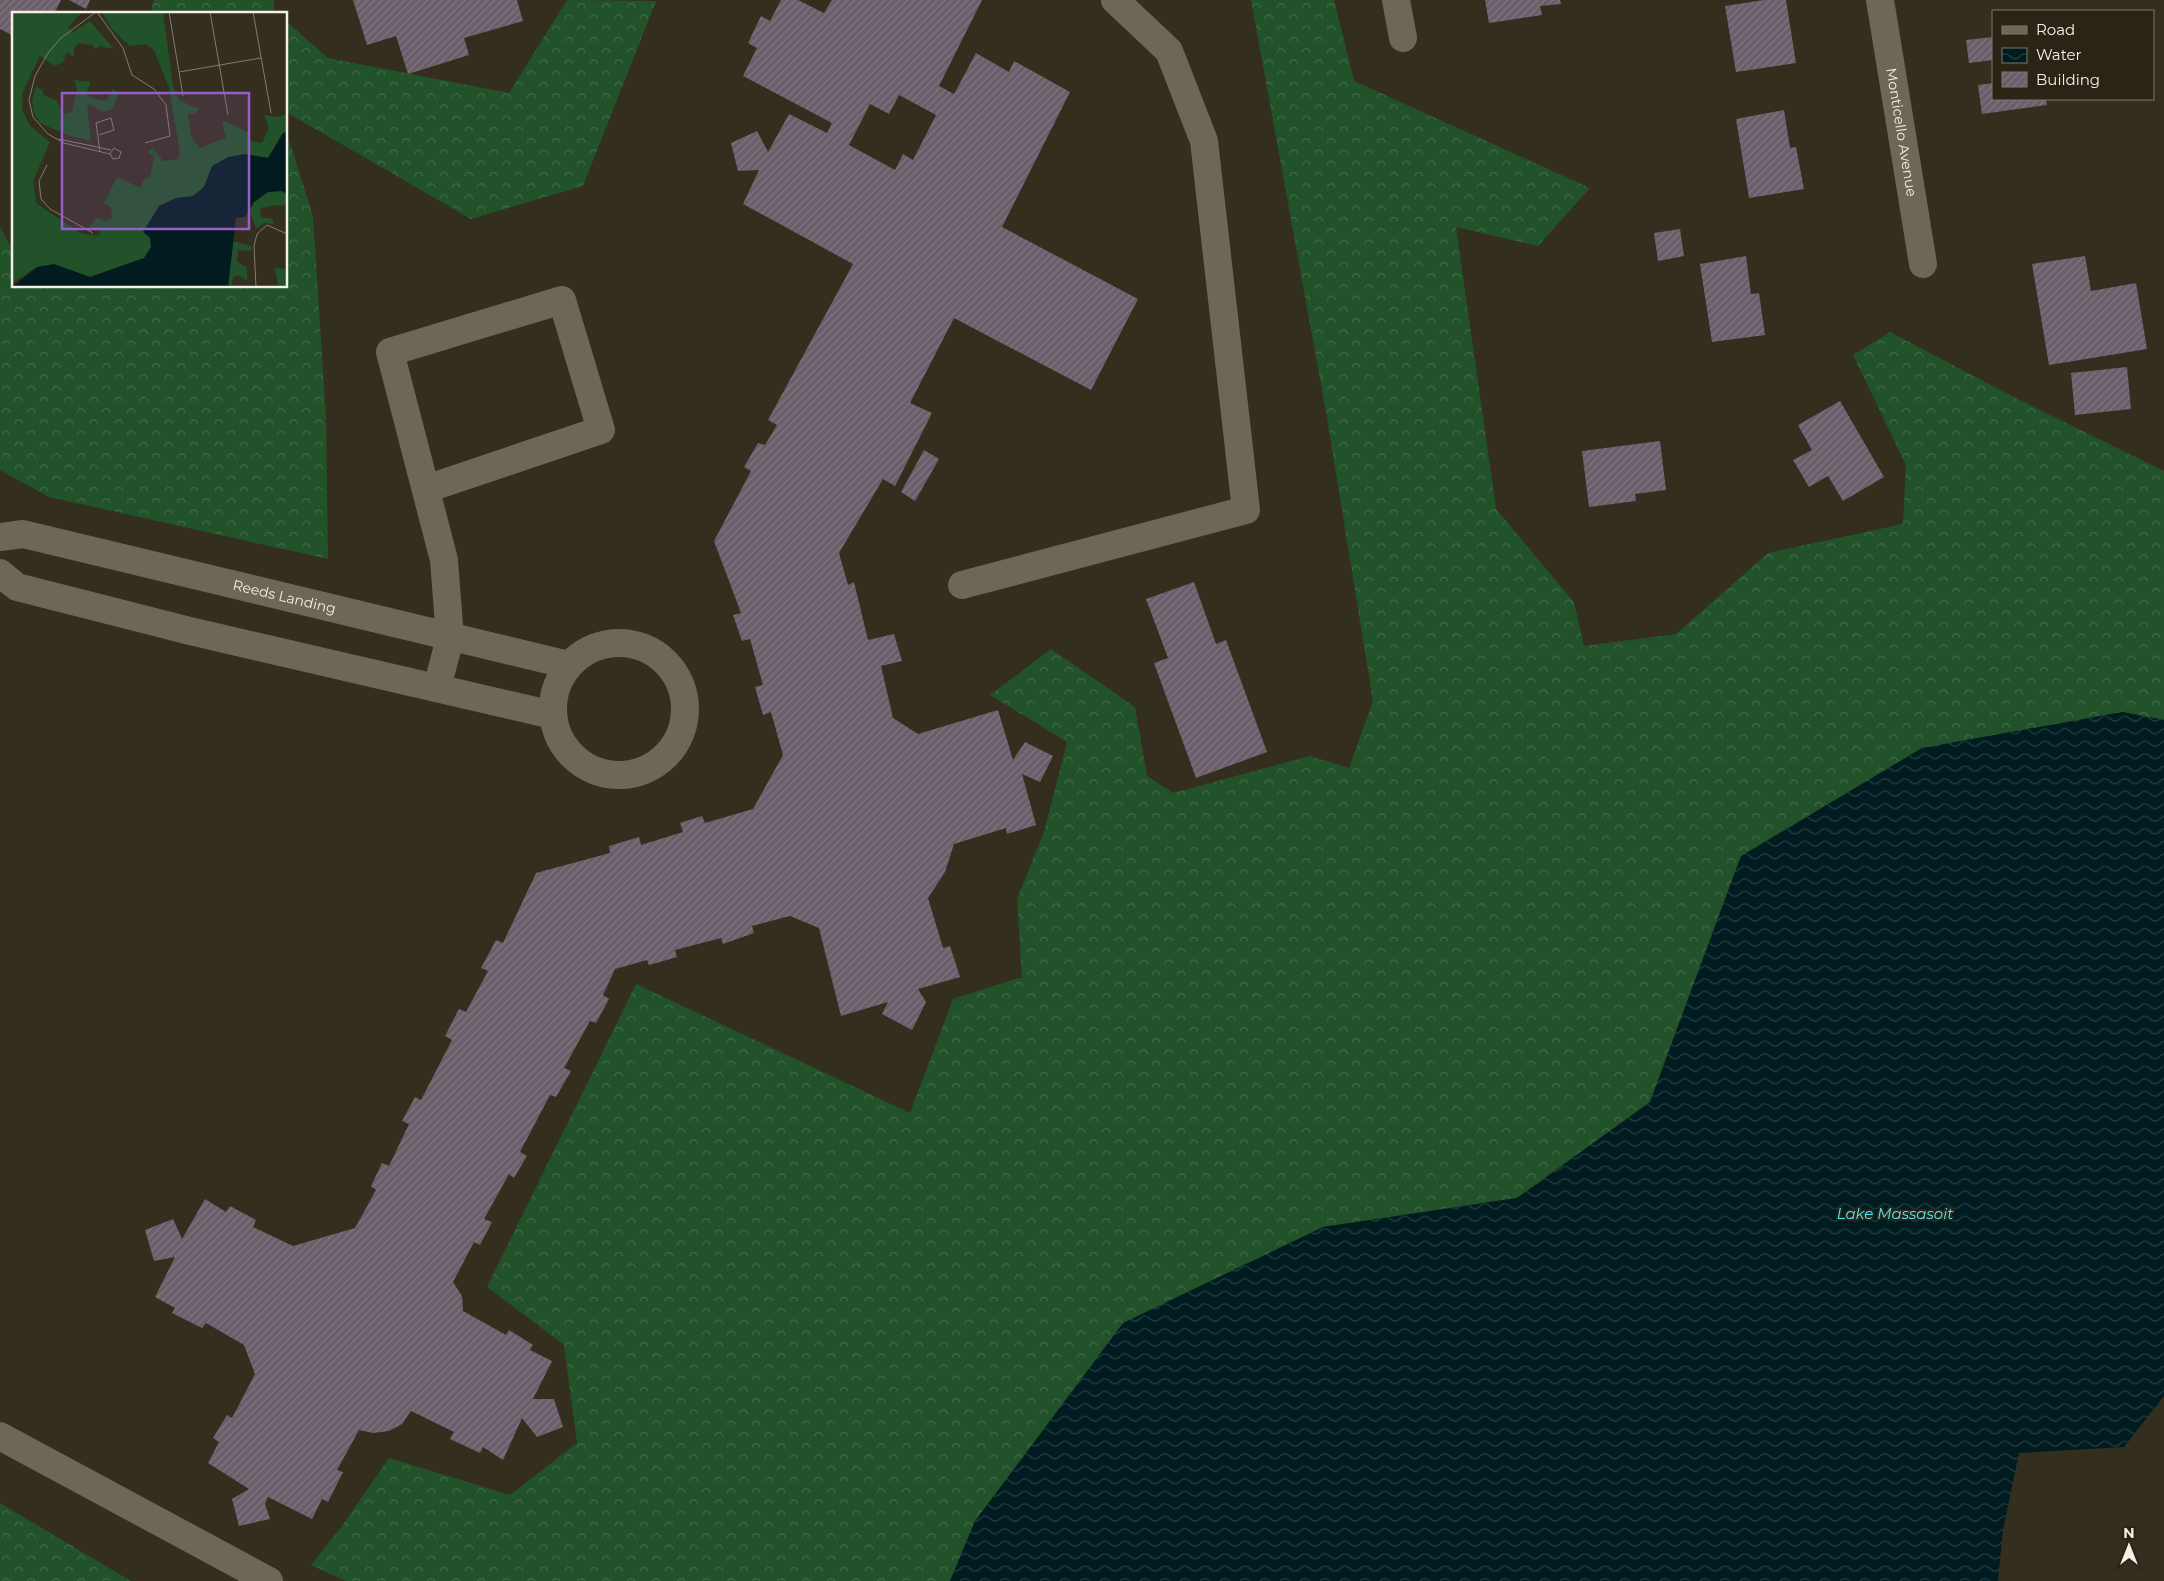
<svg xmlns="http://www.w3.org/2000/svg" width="2164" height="1581" viewBox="0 0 2164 1581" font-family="Montserrat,sans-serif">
  <defs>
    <pattern id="forest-crowns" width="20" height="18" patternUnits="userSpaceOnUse" patternTransform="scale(1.25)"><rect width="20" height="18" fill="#215229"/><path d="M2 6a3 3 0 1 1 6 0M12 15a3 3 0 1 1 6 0" fill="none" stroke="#426b48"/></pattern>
    <pattern id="water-waves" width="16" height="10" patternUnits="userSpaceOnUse" patternTransform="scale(1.25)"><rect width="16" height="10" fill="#001c20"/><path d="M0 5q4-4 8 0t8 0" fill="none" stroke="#263d40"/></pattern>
    <pattern id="building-hatch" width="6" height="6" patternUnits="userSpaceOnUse" patternTransform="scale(1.25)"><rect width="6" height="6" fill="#6a5e6b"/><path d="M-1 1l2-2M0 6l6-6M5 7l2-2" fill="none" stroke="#807580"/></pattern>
  </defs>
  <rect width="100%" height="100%" fill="#342e1f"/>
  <path fill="url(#forest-crowns)" d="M154,0H274V11L277,14H150Z
    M567,0L656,1L583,186L471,219L286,112V21L328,58L509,93Z
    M1251,0H1334L1354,81L1590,188L1538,246L1456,227L1496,509L1574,602L1584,646L1676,634L1768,553L1903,524L1906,465L1853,355L1890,332L2014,397L2164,471V720L2122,712L1741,856L1650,1102L1517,1198L1323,1227L975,1521L950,1581H346L311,1565L342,1526L389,1458L510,1495L577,1443L564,1345L487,1287L636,984L910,1113L953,999L1022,977L1017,899L1044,832L1067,742L990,695L1051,649L1135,707L1147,776L1173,793L1310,756L1349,768L1373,701L1326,412Z
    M286,130L313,216L326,417L328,559L49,497L0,470V227L10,246L14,245V286H286Z
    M0,1503L131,1581H0Z"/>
  <path fill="url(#water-waves)" d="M2122,712L2164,720V1396L2124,1447L2019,1453L2003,1530L1998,1581H950L975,1521L1123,1323L1323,1227L1517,1198L1650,1102L1741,856L1922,748Z"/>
  <path fill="url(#building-hatch)" fill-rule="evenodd" d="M0,0H61L54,14H14V36L0,29Z
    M69,0H90L86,9Z
    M353,0H517L523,21L464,38L469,55L408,74L396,36L367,45Z
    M781,0H798L824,13L832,0H982L939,86L954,94L976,53L1009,72L1014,61L1070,92L1002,227L1138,299L1091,390L954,318L910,403L932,413L895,486L883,479L839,553L848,585L854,582L868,640L894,634L902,661L881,666L893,718L918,734L998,710L1013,760L1025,742L1053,756L1040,782L1022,774L1036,825L1007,834L1006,828L954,844L945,872L928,898L943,948L950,946L960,977L918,989L926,1002L912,1030L882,1014L888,1002L841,1016L819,928L790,916L752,926L754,933L723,944L721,938L675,950L677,957L649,965L647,960L615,969L603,995L609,999L596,1023L590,1021L564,1068L571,1071L556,1097L550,1095L520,1152L527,1156L514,1178L509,1174L484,1219L492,1222L480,1245L474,1242L453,1282L462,1296L463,1311L506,1335L509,1330L533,1345L530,1350L552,1361L533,1399H554L563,1427L537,1437L522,1418L503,1460L483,1447L480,1453L450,1439L454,1432L411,1411L402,1424L389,1431L373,1433L359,1430L337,1470L343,1472L328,1502L322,1499L312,1519L268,1497L265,1504L270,1519L239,1526L232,1499L249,1489L208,1463L219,1442L213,1438L227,1415L232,1418L255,1374L244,1345L206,1323L202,1328L172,1313L175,1308L155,1297L175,1257L154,1261L145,1230L173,1219L182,1239L205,1199L226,1212L230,1206L256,1220L253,1227L293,1246L355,1228L376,1190L371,1186L382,1163L389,1166L409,1124L402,1121L415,1097L421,1100L452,1040L445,1036L459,1009L466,1012L488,971L481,968L496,940L503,943L536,873L610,853L609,846L639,837L641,845L683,832L680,823L702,816L705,823L753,809L783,755L771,712L763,715L755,687L763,685L750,639L742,641L733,615L741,613L714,541L751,471L744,467L758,443L765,445L777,425L768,420L853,264L743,204L759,170L738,171L731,143L757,131L768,152L789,114L827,133L832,123L743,76L757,48L748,43L761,16L770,21ZM899,95L936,115L913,160L903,154L895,170L849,145L870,104L889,114Z
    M1485,0H1560L1561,4L1540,6L1542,15L1489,23Z
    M1764,0H1786L1796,63L1736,72L1725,6Z
    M1993,37V60L1969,63L1966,40Z
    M1993,83V99H2046L2047,105L1982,114L1978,85Z
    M1784,110L1790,148L1796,147L1804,189L1749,198L1736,119Z
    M1680,229L1684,256L1658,261L1654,233Z
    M1746,256L1751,294L1759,293L1765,335L1712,342L1700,264Z
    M2085,256L2091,291L2136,283L2147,349L2049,365L2032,264Z
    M2127,367L2131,409L2075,415L2071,373Z
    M1840,401L1884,477L1843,501L1828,476L1809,487L1793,460L1812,450L1798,425Z
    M1660,441L1666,490L1635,494L1636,501L1589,507L1582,451Z
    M924,450L939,459L915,501L901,492Z
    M1194,582L1216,644L1226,640L1267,752L1196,778L1154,663L1168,658L1146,599Z"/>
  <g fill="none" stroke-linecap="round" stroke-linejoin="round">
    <g stroke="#6e6757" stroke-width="28">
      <path d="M1396,0L1403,38"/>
      <path id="s1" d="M1880,0L1923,264"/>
      <path d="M426,489L601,430L562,300L390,352L444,560L450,638L437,688"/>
      <path id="s2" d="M0,537L23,534L569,665"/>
      <path d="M0,573L17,587L190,631L553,715"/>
      <path d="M962,585L1246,510L1204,141L1169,51L1115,0"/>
      <circle cx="619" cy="709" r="66"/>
      <path d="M0,1436L269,1581"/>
    </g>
  </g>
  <g text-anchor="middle" stroke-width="4" stroke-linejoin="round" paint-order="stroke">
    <g font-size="14" fill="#f4f0e7" stroke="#2a2416">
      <text dy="5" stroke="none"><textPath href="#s1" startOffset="134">Monticello Avenue</textPath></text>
      <text dy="5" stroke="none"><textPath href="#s2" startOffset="292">Reeds Landing</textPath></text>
    </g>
    <g font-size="15" font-style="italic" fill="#4ee9fa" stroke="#2a2416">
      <text x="1895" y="1219">Lake Massasoit</text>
    </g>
  </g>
  <g transform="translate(12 12)">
    <rect width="275" height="275" fill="#342e1f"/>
    <path d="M0,0H70L56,16L61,20L78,9L102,37L88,34L83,37L81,33L67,31L62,36V45L55,40L51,50L43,54L28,44L11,79L10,97L18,114L38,130L21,169L24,191L68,221L87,224L88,220L77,215L84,206L94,209L100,205L99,196L92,191L105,165L129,176L132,167L138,165L142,145L136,140L141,136L151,149L166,147L168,141L157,76L142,38L134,32L118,34L99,16L90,0H151L161,74L167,88L187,97L183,102L176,101L179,124L187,136L214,126L210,111L213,109L237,121L238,129L250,131L257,116L252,103L266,105L275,102V120L271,121L256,146L233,142L200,154L192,175L181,184L164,186L138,226L139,236L132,246L78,265L25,255L0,271ZM62,68L79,70L74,81L79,86L94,89L101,77L107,81L100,97L91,100L75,91L79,129L55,123L28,111L22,101L20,89L24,74L31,79V83L44,88L51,102L60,100L65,77ZM270,179L275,182V201L274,194L266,193L248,196L249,205L261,207V212L252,211L244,217L238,199L241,190L256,180ZM221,229L239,234V239L226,238L225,250L235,255V268L225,263L221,266L220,273H216ZM263,256L275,257V274L266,273Z" fill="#215229"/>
    <path d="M275,120V182L270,179L256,180L242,190L233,205L224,206L216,275H0L25,255L42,252L78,265L132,246L139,235L138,226L131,220L147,194L164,186L181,184L192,175L200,154L216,145L233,142L256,146L271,121Z" fill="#001c20"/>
    <path fill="none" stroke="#817c6f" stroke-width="1" d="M84,0L49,26L36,41L23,64L17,88L21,105L36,122L52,131L98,142L101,147L107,146L109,140L102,136L98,142M85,0L111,36L120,63L142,77L154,93L158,124L133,131M157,0L171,84M198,0L216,103M241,0L259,101M167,60L249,46M87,123L102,118L99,106L84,111L88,140M47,127L99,138M35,153L27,169L29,187L38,197L81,221M244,275L242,234L245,222L255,213L275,222"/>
    <path fill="#995dc9" fill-opacity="0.15" stroke="#995dc9" stroke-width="2.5" d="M50,81H237V217H50Z"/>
    <rect width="275" height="275" fill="none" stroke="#f4f0e7" stroke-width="2.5"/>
  </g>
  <rect x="1992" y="10" width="162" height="90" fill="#2a2416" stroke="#7b766a"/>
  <rect x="2002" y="26" width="25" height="8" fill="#6e6757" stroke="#7b766a"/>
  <text x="2036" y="35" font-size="15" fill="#f4f0e7">Road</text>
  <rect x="2002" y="48" width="25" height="15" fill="url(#water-waves)" stroke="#7b766a"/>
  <text x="2036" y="60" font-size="15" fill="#f4f0e7">Water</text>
  <rect x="2002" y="72" width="25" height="15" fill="url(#building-hatch)" stroke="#7b766a"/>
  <text x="2036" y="85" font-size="15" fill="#f4f0e7">Building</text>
  <g transform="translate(2129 1546)" stroke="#2a2416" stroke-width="4" paint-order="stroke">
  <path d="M0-4L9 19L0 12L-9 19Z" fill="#f4f0e7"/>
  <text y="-8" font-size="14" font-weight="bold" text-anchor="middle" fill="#f4f0e7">N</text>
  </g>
</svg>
